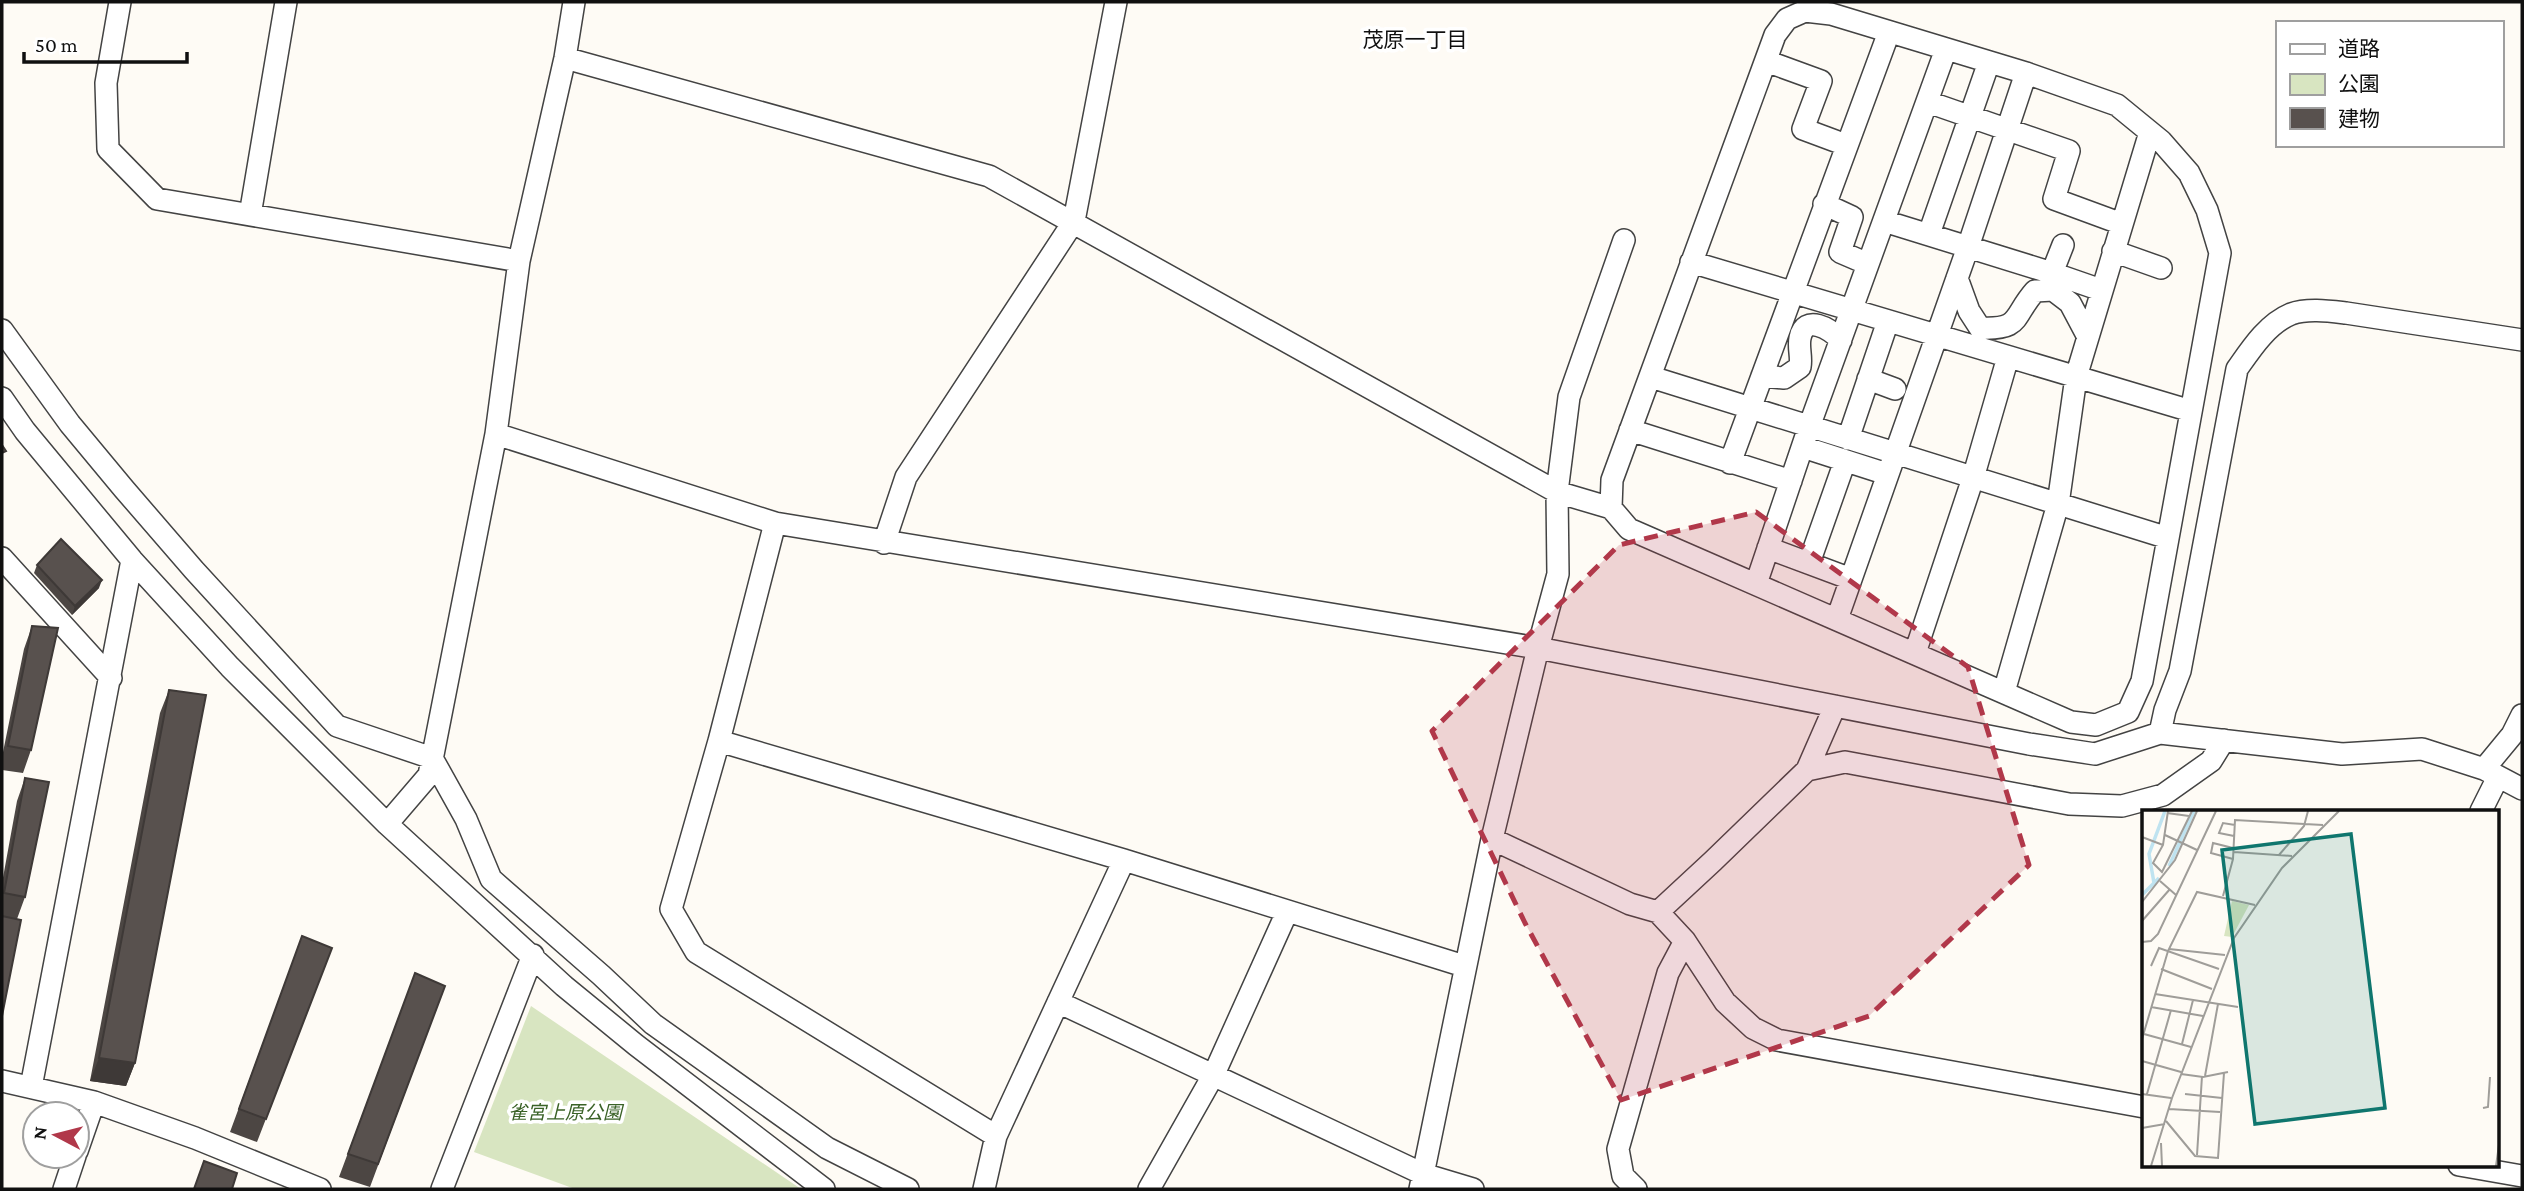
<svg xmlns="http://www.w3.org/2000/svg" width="2524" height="1191" viewBox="0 0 2524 1191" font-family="'Crimson Pro','Noto Sans JP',serif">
  <rect width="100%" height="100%" fill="#fefbf5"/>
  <path fill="#d8e5c1" d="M531,1006L801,1189H575L474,1152Z"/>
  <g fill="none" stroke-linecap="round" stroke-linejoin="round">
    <defs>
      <path id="minor" d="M120,2L106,83L108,149L157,199L519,261
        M1805,11L1831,14L2026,73L2117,105L2161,141L2189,173L2207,210L2220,253L2142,681L2128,712L2096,725L2071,722L1629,529L1611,508L1612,480L1775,35L1787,19Z
        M565,58L989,176L1557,492L1611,508
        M1766,61L1821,81L1803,129L1846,145
        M1928,102L2069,151L2054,199L2122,224
        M1824,204L1852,217L1840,252L1868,264
        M250,215L286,2
        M1884,221L2052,273L2101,290
        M1929,234L1989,62
        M2113,251L2161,268
        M1691,262L2191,411
        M2052,273L2063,245
        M1957,278L1969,311L1980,328C2022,330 2012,317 2035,291L2053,290L2070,303L2087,335
        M2,330L70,424L124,489L194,570L337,726L432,758L466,819L491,879L601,975L653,1024L827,1148L908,1189
        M1762,376L1784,378L1800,367C1802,357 1798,348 1800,338C1805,313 1830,329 1841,340
        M1651,377L2168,538
        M1868,379L1895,389
        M2,398L25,431L132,560L230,667L387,824L564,986L636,1045L824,1189
        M1630,430L1791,481
        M496,434L775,523L1538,648L2029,744L2095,754L2160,733L2342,754L2422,749L2484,769L2522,789
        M1848,439L1888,321
        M1803,447L1887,474
        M1730,463L1889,32
        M775,523L719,741L671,909L696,952L996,1136L984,1189
        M884,543L906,477L1074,221L1116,2
        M1768,548L1851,579
        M2,558L111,678
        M1809,563L1845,461
        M1756,584L1809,427L1946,49
        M1837,619L1968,247L2026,73
        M1915,653L1973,478L2008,357
        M2004,692L2058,504L2076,377L2150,132
        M2160,733L2165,710L2180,671L2237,369C2251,349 2267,324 2291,314C2307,308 2329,311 2346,313L2522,340
        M719,741L1124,860L1464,966
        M2484,769L2512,735L2522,715
        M1807,770L1835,706
        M2481,811L2498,777
        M387,824L429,775L496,434L519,261L565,58L574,2
        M1492,839L1630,904L1658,912L1685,941L1725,1002L1753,1028L1777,1040L2144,1107
        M1658,912L1713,861L1807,770L1845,762L2069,804L2122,806L2163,795L2211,761L2224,740
        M1058,1002L1423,1174L1473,1189
        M2,1081L94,1102L195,1138L320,1189
        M31,1087L132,560
        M996,1136L1124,860
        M77,1151L94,1102
        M2459,1165L2522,1176
        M64,1189L75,1156
        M442,1189L533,955
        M1149,1189L1214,1074L1287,912
        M1420,1189L1492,839L1538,648L1558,574L1557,492L1569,397L1624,240
        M1636,1189L1623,1176L1618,1149L1668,973L1685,941"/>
    </defs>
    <use href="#minor" stroke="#434343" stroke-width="24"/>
    <use href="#minor" stroke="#fff" stroke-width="21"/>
  </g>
  <path fill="#4c4643" d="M37,565L99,588L72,615L34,573Z
    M32,626L31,750L23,773L2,770V757L24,649Z
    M169,690L135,1063L126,1086L90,1081L160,713Z
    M25,778V897L17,919L2,1016V883L17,801Z
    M302,936L332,948L257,1142L230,1132Z
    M415,973L445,986L370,1187L339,1177Z"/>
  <path fill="#3e3937" d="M102,580L99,588L72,615L75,606Z
    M99,1058L135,1063L126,1086L90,1081Z"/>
  <path fill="#58514e" stroke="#3e3937" stroke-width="2" d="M2,445L6,451L2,453Z
    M61,539L102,580L75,606L37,565Z
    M32,626L58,628L31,750L8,746Z
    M169,690L206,695L135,1063L99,1058Z
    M25,778L49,782L25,897L4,893Z
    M2,916L21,920L2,1016Z
    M302,936L332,948L266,1119L239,1109Z
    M415,973L445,986L378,1164L348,1154Z
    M204,1161L237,1173L232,1189H194Z"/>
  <path fill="#b1384a" fill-opacity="0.2" stroke="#b1384a" stroke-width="5" stroke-dasharray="14 9" stroke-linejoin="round" d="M1756,512L1968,667L2029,865L1869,1016L1621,1100L1525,923L1432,731L1619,545Z"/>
  <g text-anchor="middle" stroke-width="7" stroke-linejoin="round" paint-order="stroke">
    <g font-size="19" font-style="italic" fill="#3a6227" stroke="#fff">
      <text x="565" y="1119">雀宮上原公園</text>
    </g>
    <g font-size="21" fill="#101010" stroke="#fff">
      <text x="1415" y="47">茂原一丁目</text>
    </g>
  </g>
  <g transform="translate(2142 810)">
    <rect width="357" height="357" fill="#fefbf5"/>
    <path d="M90,91L107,95L90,127L82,126Z" fill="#d8e5c1"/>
    <path fill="none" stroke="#bfe3f0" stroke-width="3.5" d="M27,56L52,1M12,73L7,44L23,1M0,85L17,68"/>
    <path fill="none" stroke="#9f9d99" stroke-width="2" d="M26,1L21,35L11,53L20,62L50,1M25,3L47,6M23,25L55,40M92,26L77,23L81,13L93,15M0,27L21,35M92,42L150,46M137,45L162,16L166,1M91,49L69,43L71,33L91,38M18,71L34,85M81,86L91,49L93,10L181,15M0,92L33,50L55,1M0,111L28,79M0,132L9,131L16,124L74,1M27,139L83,145M9,156L17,138L77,159M19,159L70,179M13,184L96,197M9,197L61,206M2,224L49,237M0,229L26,141L55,82L113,95M40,234L51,190M0,251L39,262M39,264L61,267L86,262M63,266L76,194M0,284L29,288M5,284L29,200M43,284L80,288M341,298L346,297L348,267M27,299L78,302M24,311L53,346L76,348L82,263M0,318L23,314M19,333L20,356M55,345L60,266M9,356L30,288L92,128L140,58L197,1M354,356L357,335"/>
    <path fill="#0f766e" fill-opacity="0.15" stroke="#0f766e" stroke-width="3.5" d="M209,24L243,298L113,314L80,40Z"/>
    <rect width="357" height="357" fill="none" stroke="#101010" stroke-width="3.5"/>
  </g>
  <rect width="2524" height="1191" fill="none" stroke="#101010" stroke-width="7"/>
  <rect x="2276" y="21" width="228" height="126" fill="#ffffff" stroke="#9f9f9f" stroke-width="2"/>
  <rect x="2290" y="44" width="35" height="10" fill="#ffffff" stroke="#9f9f9f" stroke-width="2"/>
  <text x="2338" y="56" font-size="21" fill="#101010">道路</text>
  <rect x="2290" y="74" width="35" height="21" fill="#d8e5c1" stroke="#9f9f9f" stroke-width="2"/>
  <text x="2338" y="91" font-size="21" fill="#101010">公園</text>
  <rect x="2290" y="108" width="35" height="21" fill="#58514e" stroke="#9f9f9f" stroke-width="2"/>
  <text x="2338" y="126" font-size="21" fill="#101010">建物</text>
  <g transform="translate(56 1135) rotate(277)"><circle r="33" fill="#ffffff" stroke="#9f9f9f" stroke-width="2"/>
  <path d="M0-5L12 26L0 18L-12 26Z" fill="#b1384a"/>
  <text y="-10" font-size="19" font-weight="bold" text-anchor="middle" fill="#101010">N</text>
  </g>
  <path d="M24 52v10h163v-10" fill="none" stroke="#101010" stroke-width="3.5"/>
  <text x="35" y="52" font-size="21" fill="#101010" stroke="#ffffff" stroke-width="5" paint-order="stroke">50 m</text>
</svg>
